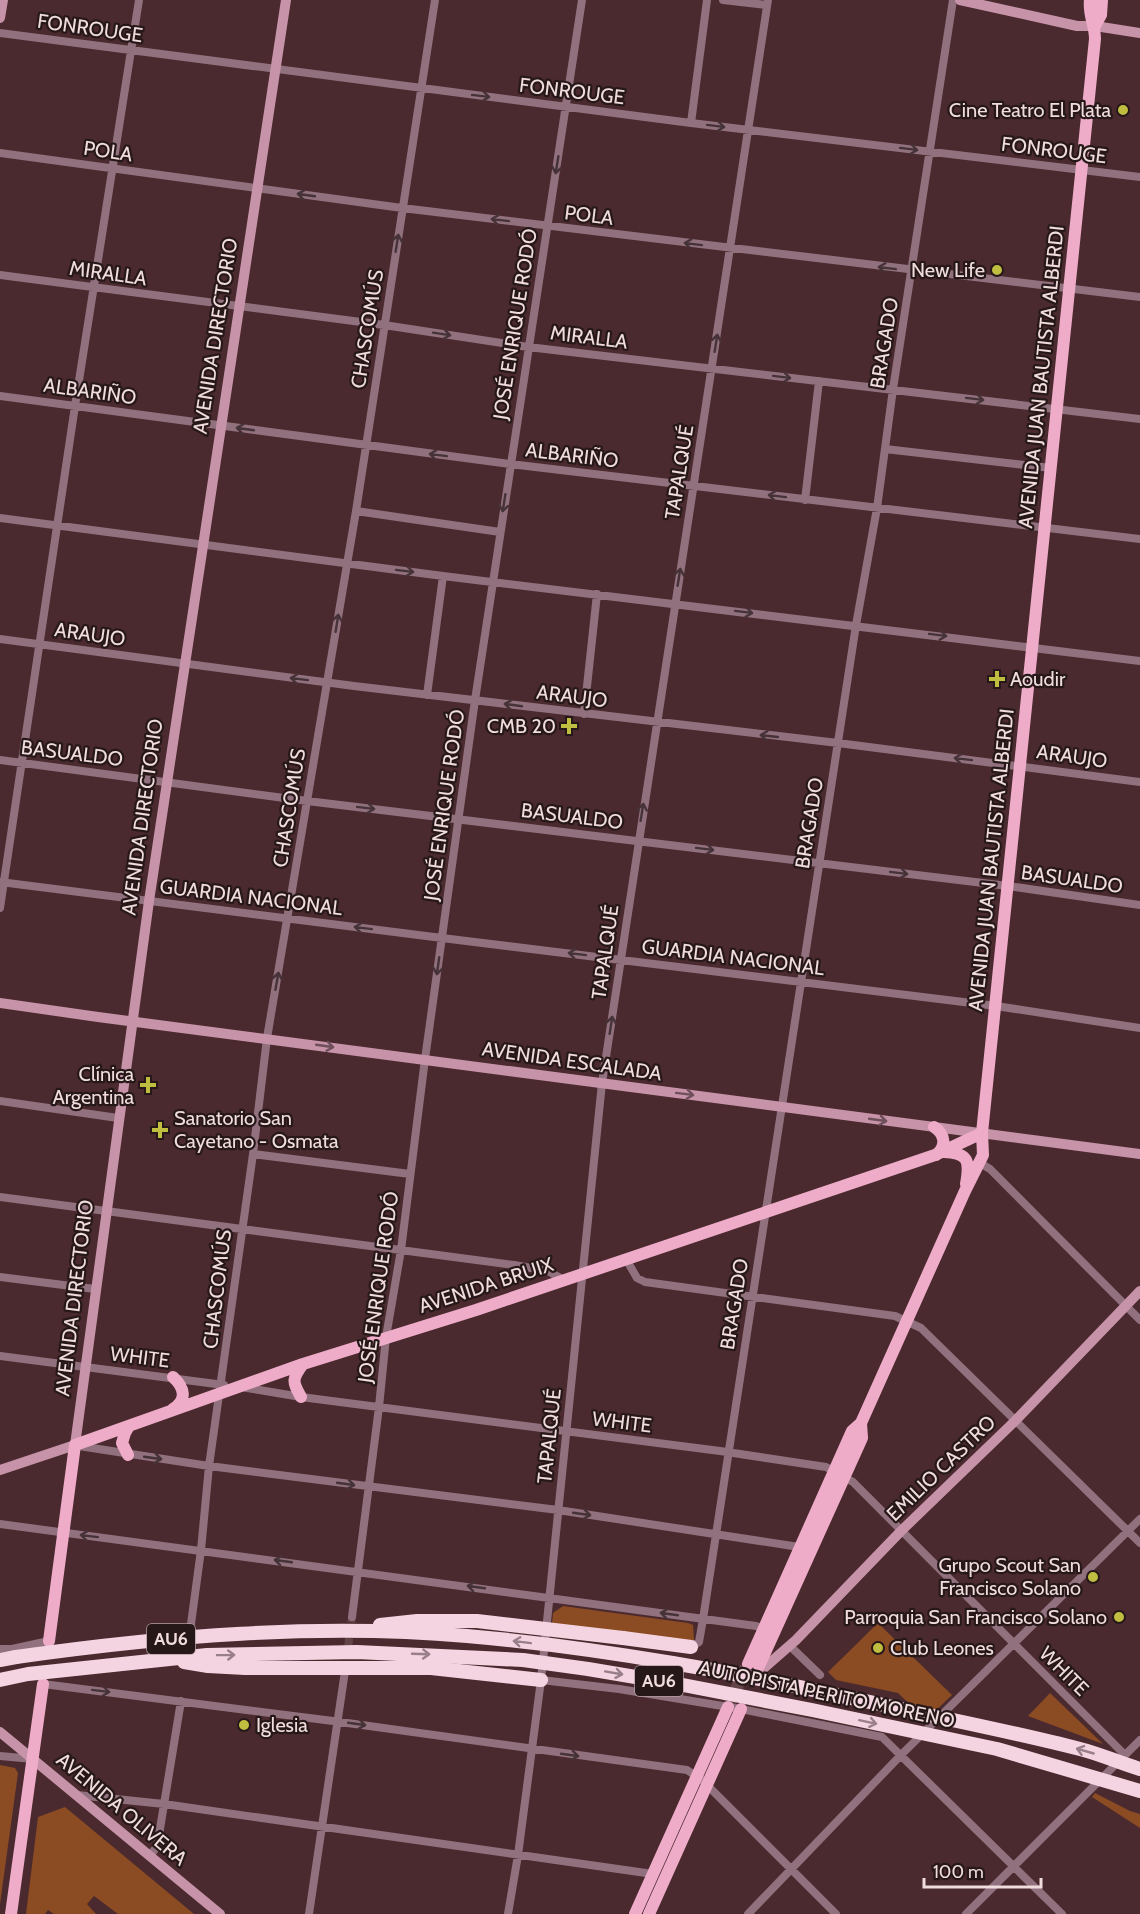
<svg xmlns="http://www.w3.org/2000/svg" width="1140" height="1914" viewBox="0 0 1140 1914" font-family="Cabin,sans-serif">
  <rect width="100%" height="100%" fill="#4a2a2e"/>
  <path fill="#8b4b23" d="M563,1606L688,1623L693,1625L694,1640L692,1642L552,1624L553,1613Z
    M878,1623L952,1695L926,1720L898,1693L836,1680L828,1672Z
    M1050,1693L1103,1744L1028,1716Z
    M0,1765L15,1768L18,1773L0,1904Z
    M1095,1793L1130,1811L1140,1814V1828L1092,1797Z
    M65,1807L194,1914H118L94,1896L87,1904L96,1914H54L48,1910L45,1914H26L38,1817Z"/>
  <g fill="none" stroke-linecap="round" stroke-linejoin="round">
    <path stroke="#634548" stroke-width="8" stroke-dasharray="8 4" stroke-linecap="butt" d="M345,1670L352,1617"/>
    <path stroke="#634548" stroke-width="12" stroke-dasharray="12 6" stroke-linecap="butt" d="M728,1707L746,1667"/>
    <path stroke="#92717f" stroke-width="8" d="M723,0L767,5
      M0,33L691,123L1140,177
      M691,123L707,0
      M0,153L402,208L1140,297
      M0,275L384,325L528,347L1140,419
      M0,396L510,464L1140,539
      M885,449L1051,468
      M805,500L819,381
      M356,511L500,532
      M0,518L443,576L1140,661
      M0,639L354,686L838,743L1140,782
      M427,695L443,576
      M584,714L597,594
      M0,760L307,801L1008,886L1140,905
      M0,882L442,938L996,1006L1140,1028
      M0,908L75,406L139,0
      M0,1101L118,1118
      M253,1154L410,1174
      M980,1163L990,1169L1140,1320
      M0,1197L514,1265L548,1271L564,1280
      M626,1259L637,1278L645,1282L895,1316L921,1328L1140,1543
      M0,1277L95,1289
      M0,1356L224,1385
      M241,1387L301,1397L720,1451L826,1467L853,1482L1125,1755
      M79,1446L209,1466L558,1510L799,1547
      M0,1524L756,1626L768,1630
      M352,1617L379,1407L386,1337L401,1250L425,1059L475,700L582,0
      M191,1624L201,1550L209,1466L253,1154L267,1038L356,511L435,0
      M790,1646L820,1675
      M691,1647L699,1642L703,1619L856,625L877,508L893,389L953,0
      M0,1649H12L49,1641
      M541,1680L619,1689L741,1709L882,1737L1062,1914
      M43,1684L333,1721L687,1770L702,1780L836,1914
      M0,1756L33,1759
      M77,1795L164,1804L653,1874
      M150,1855L157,1847L181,1701
      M309,1914L345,1671
      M508,1914L518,1855L541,1680L602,1083L768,0
      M748,1914L901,1755L1140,1519
      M966,1914L1140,1740"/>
    <path stroke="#c793a9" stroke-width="10" d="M960,0L1077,26H1095L1140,33
      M0,18L3,0
      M0,1003L98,1017L1140,1154
      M0,1470L75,1445L149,901L286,0
      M764,1668L796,1640L901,1531L1015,1421L1140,1291
      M0,1732L220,1914"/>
    <path stroke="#efacc9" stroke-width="12" d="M1095,26L1101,15L1102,0
      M934,1127C945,1134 947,1146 936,1155
      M944,1152C969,1153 970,1161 966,1184
      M173,1377C184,1387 188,1400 173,1409
      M301,1397C292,1381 292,1379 303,1364
      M128,1455L122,1443L125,1433L129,1426
      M49,1641L75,1445L303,1364L476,1310L935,1155L982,1133
      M748,1664L852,1431L861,1423L965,1191L983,1155L982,1133L1095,39C1095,25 1088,14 1090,0
      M759,1666L862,1438L861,1423
      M11,1914L43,1684
      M635,1914L728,1707
      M649,1914L741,1709"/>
    <path stroke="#f5d4e2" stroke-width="14" d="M623,1638L691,1647
      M0,1660L16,1657
      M431,1668L541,1680"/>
    <path stroke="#f5d4e2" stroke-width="14" d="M380,1625L417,1621H477L623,1638
      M16,1657C165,1636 317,1623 467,1636C606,1648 743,1674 879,1704C946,1719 1014,1732 1080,1749C1100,1754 1120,1763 1140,1769
      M184,1662L208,1666L245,1668H431
      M0,1680L28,1674L207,1655L357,1652L523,1660L588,1669L683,1685L812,1710L997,1749L1140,1791"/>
  </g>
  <defs><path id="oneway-shaft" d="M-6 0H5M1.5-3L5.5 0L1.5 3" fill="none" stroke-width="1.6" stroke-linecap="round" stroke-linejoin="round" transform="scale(1.5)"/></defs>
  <g stroke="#463338">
    <use href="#oneway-shaft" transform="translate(481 96) rotate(7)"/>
    <use href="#oneway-shaft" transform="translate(716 126) rotate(7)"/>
    <use href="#oneway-shaft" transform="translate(909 149) rotate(7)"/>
    <use href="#oneway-shaft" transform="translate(557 165) rotate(99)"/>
    <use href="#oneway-shaft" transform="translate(306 195) rotate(-172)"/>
    <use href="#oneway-shaft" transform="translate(500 220) rotate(-173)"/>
    <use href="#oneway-shaft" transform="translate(397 243) rotate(-81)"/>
    <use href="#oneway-shaft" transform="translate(693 244) rotate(-173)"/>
    <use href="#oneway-shaft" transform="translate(887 268) rotate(-173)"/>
    <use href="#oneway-shaft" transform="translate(442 334) rotate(9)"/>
    <use href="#oneway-shaft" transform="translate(716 343) rotate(-81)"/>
    <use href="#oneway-shaft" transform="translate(782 377) rotate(7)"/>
    <use href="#oneway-shaft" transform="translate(975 399) rotate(7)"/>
    <use href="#oneway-shaft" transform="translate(245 429) rotate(-172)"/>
    <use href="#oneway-shaft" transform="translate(438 455) rotate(-173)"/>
    <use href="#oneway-shaft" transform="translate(777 496) rotate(-173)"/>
    <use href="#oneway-shaft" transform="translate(504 503) rotate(99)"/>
    <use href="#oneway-shaft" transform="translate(405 571) rotate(7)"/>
    <use href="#oneway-shaft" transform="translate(679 577) rotate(-81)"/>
    <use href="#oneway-shaft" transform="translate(744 612) rotate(7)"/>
    <use href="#oneway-shaft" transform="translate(337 623) rotate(-81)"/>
    <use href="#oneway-shaft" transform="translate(938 635) rotate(7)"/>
    <use href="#oneway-shaft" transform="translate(299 679) rotate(-173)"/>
    <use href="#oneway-shaft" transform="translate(513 705) rotate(-172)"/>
    <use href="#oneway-shaft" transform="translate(769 736) rotate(-174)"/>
    <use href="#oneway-shaft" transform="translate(963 759) rotate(-173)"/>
    <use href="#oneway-shaft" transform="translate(366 808) rotate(7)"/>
    <use href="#oneway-shaft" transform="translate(642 812) rotate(-81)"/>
    <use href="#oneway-shaft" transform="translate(705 849) rotate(7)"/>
    <use href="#oneway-shaft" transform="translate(899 873) rotate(7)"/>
    <use href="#oneway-shaft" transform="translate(363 928) rotate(-173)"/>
    <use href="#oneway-shaft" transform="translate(577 954) rotate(-173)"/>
    <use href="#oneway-shaft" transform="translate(438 966) rotate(98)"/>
    <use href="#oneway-shaft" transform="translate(277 981) rotate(-80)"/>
    <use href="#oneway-shaft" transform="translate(611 1025) rotate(-81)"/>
    <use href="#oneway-shaft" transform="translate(153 1458) rotate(8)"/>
    <use href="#oneway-shaft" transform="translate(346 1484) rotate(8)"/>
    <use href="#oneway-shaft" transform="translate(582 1514) rotate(8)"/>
    <use href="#oneway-shaft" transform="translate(89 1536) rotate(-173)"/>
    <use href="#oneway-shaft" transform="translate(283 1561) rotate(-172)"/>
    <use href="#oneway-shaft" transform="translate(476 1587) rotate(-172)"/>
    <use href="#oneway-shaft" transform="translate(669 1614) rotate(-172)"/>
    <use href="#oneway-shaft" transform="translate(101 1691) rotate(7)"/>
    <use href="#oneway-shaft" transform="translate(357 1724) rotate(8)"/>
    <use href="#oneway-shaft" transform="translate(570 1755) rotate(8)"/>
  </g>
  <g stroke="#6e4f5a">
    <use href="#oneway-shaft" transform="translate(325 1046) rotate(8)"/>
    <use href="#oneway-shaft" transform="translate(685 1094) rotate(7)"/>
    <use href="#oneway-shaft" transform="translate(878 1120) rotate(8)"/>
  </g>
  <g stroke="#987f88">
    <use href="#oneway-shaft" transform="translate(522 1642) rotate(-173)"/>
    <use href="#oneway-shaft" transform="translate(421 1654) rotate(2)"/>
    <use href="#oneway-shaft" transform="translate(226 1655) rotate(-1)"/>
    <use href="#oneway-shaft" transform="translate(614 1673) rotate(10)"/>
    <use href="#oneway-shaft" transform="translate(868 1722) rotate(12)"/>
    <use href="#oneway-shaft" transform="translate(1085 1751) rotate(-164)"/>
  </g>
  <g fill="#bfbe41" stroke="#261819" stroke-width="2">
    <circle cx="1123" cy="110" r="6"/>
    <circle cx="997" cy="270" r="6"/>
    <path d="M994 670h6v6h6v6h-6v6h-6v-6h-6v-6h6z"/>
    <path d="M566 717h6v6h6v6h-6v6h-6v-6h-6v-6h6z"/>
    <path d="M145 1076h6v6h6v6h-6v6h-6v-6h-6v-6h6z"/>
    <path d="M157 1121h6v6h6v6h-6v6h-6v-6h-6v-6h6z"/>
    <circle cx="1093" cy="1577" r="6"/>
    <circle cx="1119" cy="1617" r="6"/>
    <circle cx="878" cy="1648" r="6"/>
    <circle cx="244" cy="1725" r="6"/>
  </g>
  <g text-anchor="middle" stroke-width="4.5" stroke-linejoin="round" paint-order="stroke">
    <g fill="#261819" stroke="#b3a0a2" stroke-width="1.5">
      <rect x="147" y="1624" width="48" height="30" rx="4.5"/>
      <rect x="635" y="1666" width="48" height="30" rx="4.5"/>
    </g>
    <g font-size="18" font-weight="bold" fill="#f0dbdd">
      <text x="171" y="1645">AU6</text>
      <text x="659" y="1687">AU6</text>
    </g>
    <g font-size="20" fill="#f0dbdd" stroke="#261819">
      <text transform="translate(90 28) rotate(8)" y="7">FONROUGE</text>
      <text transform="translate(572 91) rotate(7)" y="7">FONROUGE</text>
      <text transform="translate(1054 150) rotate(7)" y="7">FONROUGE</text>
      <text transform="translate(108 151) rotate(8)" y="7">POLA</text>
      <text transform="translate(589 215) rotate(7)" y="7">POLA</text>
      <text transform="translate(108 273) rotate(8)" y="7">MIRALLA</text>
      <text transform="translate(515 324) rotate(-81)" y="7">JOSÉ ENRIQUE RODÓ</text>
      <text transform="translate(367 329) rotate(-81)" y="7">CHASCOMÚS</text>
      <text transform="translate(215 336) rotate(-81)" y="7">AVENIDA DIRECTORIO</text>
      <text transform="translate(589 337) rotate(7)" y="7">MIRALLA</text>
      <text transform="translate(884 343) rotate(-81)" y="7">BRAGADO</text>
      <text transform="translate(1041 377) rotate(-84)" y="7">AVENIDA JUAN BAUTISTA ALBERDI</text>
      <text transform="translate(90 391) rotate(8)" y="7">ALBARIÑO</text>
      <text transform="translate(572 455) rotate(7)" y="7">ALBARIÑO</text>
      <text transform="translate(679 472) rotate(-81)" y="7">TAPALQUÉ</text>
      <text transform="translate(90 634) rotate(8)" y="7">ARAUJO</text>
      <text transform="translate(572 696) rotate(7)" y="7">ARAUJO</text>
      <text transform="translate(72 753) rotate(7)" y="7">BASUALDO</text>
      <text transform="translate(1072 756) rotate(8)" y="7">ARAUJO</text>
      <text transform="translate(444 805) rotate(-82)" y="7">JOSÉ ENRIQUE RODÓ</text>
      <text transform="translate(289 808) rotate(-81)" y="7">CHASCOMÚS</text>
      <text transform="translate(572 816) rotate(7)" y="7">BASUALDO</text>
      <text transform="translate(142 817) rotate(-82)" y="7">AVENIDA DIRECTORIO</text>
      <text transform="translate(809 823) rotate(-81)" y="7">BRAGADO</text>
      <text transform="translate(991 860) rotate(-84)" y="7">AVENIDA JUAN BAUTISTA ALBERDI</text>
      <text transform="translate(1072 879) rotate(8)" y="7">BASUALDO</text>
      <text transform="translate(251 897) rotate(7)" y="7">GUARDIA NACIONAL</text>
      <text transform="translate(605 952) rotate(-82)" y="7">TAPALQUÉ</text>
      <text transform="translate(733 957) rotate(7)" y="7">GUARDIA NACIONAL</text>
      <text transform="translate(572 1061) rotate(8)" y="7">AVENIDA ESCALADA</text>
      <text transform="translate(486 1285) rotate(-18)" y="7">AVENIDA BRUIX</text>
      <text transform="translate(378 1287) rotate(-82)" y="7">JOSÉ ENRIQUE RODÓ</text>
      <text transform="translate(217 1289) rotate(-83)" y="7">CHASCOMÚS</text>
      <text transform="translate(74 1298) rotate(-83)" y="7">AVENIDA DIRECTORIO</text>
      <text transform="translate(734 1304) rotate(-81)" y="7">BRAGADO</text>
      <text transform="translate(140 1357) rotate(7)" y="7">WHITE</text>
      <text transform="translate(622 1422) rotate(7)" y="7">WHITE</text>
      <text transform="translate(549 1436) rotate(-84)" y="7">TAPALQUÉ</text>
      <text transform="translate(941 1468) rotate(-44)" y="7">EMILIO CASTRO</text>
      <text transform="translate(1064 1671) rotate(45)" y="7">WHITE</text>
      <text transform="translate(827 1694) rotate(12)" y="7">AUTOPISTA PERITO MORENO</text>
      <text transform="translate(122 1809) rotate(40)" y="7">AVENIDA OLIVERA</text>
    </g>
    <g font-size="20" fill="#f0dbdd" stroke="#261819" text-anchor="end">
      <text x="1111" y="117">Cine Teatro El Plata</text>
      <text x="985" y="277">New Life</text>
      <text x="1010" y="686" text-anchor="start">Aoudir</text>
      <text x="556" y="733">CMB 20</text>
      <text x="134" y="1081">Clínica<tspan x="134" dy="23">Argentina</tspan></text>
      <text x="174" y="1125" text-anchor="start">Sanatorio San<tspan x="174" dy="23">Cayetano - Osmata</tspan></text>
      <text x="1081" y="1572">Grupo Scout San<tspan x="1081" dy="23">Francisco Solano</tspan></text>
      <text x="1107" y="1624">Parroquia San Francisco Solano</text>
      <text x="890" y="1655" text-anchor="start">Club Leones</text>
      <text x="256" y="1732" text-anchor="start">Iglesia</text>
    </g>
  </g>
  <path d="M924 1878v9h117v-9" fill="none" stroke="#f0dbdd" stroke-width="3"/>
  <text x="933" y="1878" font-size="18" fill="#f0dbdd" stroke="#261819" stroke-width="4.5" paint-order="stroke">100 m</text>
</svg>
